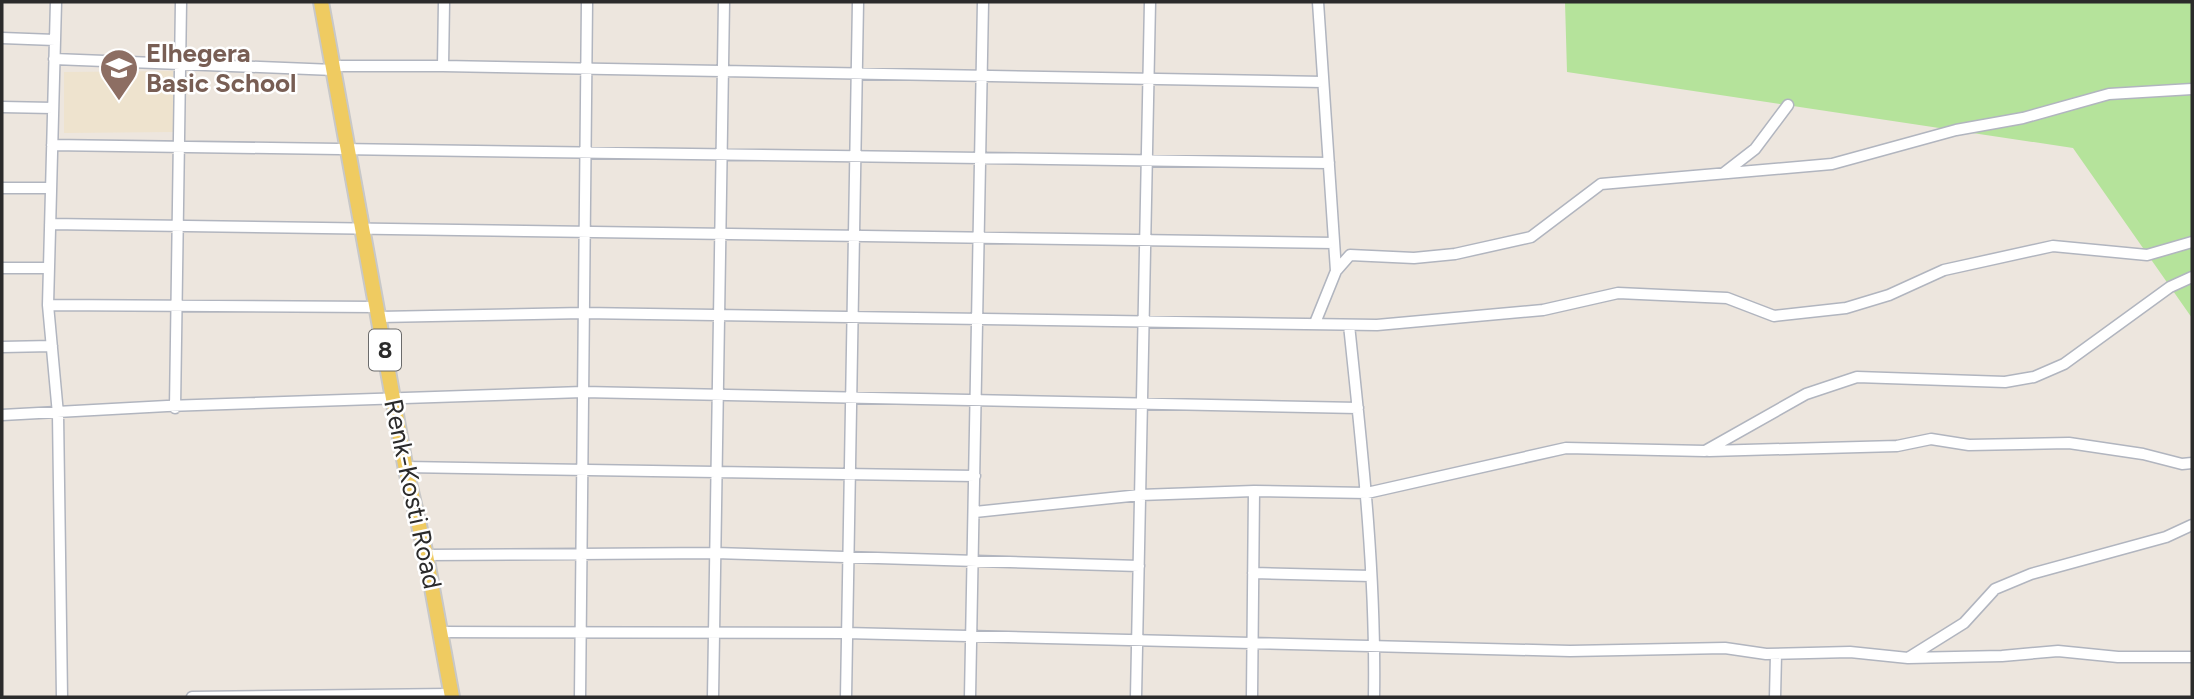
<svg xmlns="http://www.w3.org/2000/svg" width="2194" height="699" viewBox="0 0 2194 699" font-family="Figtree,sans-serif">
  <rect width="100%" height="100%" fill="#ede6de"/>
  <path fill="#eee3ce" d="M173,71L174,132L64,133V72Z"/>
  <path fill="#b5e39b" d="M1565,2H2192V318L2073,148L1567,72Z"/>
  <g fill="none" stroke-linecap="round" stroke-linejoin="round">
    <defs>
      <path id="street" d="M56,2L48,305L58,414L62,697
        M1318,2L1336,271
        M2,38L55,40
        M54,59L334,70
        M334,66H443L1323,82
        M443,66L444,2
        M2,107L53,108
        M52,145L1329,163
        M1724,173L1755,149L1788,105
        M2,188H51
        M50,224L1334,243
        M2,268H49
        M48,305L377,307
        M379,317L583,313L1377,325L1543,310L1618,293L1727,298L1774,316L1846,308L1889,295L1944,270L2053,246L2147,255L2192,242
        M1315,323L1336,271L1350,255L1414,258L1455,254L1531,237L1601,184L1832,164L1956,130L2023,118L2109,94L2192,89
        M1349,325C1362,448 1376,572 1374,697
        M2,347L52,346
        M175,408L181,2
        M2,415L167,406L583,392L1358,408
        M1709,451L1897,446L1931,439L1969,445L2069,443L2143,454L2182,464L2192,463
        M405,467L975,476
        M975,512L1140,495L1254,491L1367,493L1566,448L1705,451L1806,394L1857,377L2005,382L2034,377L2064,364L2170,287L2192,277
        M426,555L715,553L1139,566
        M1253,573L1371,576
        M441,632L846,633L1570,651L1725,648L1766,654L1850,652L1908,658L2002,656L2058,651L2118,657H2192
        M1908,658L1964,623L1995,589L2031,574L2166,537L2192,525
        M192,697L451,694
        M580,697L587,2
        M713,697L724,2
        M846,697L858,2
        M970,697L983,2
        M1136,697L1150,2
        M1252,697L1254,491
        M1775,697L1776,654"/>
      <path id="primary" d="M321,2L406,470L426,555L452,697"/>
    </defs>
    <use href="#street" stroke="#b1b5bf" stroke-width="13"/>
    <use href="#primary" stroke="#c8c8c8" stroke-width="18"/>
    <use href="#street" stroke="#fff" stroke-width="10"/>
    <use href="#primary" stroke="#efcb61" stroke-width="14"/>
  </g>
  <defs>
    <symbol id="school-pin" viewBox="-11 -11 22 30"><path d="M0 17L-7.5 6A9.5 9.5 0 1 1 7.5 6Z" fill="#8d6e63" stroke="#fff"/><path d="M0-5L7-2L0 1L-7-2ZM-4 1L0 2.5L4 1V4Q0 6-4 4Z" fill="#fff"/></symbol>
  </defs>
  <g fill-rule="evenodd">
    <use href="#school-pin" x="97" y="46" width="44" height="60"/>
  </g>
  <g text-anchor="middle" stroke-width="5" stroke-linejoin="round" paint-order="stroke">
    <rect fill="#fff" stroke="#6b6b6b" stroke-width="2" x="369" y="329.5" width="32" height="41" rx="5"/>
    <g font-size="24" font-weight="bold" fill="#2b2b2b">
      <text x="385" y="358">8</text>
    </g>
    <g font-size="26" font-weight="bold" fill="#785e54" stroke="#fff" text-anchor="start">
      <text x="146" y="62">Elhegera<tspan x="146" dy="30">Basic School</tspan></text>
    </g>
    <g font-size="26" fill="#2b2b2b" stroke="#fff">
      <text transform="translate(413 494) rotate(78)" y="9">Renk-Kosti Road</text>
    </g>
  </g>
  <rect width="2194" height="699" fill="none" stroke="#2b2b2b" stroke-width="7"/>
</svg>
